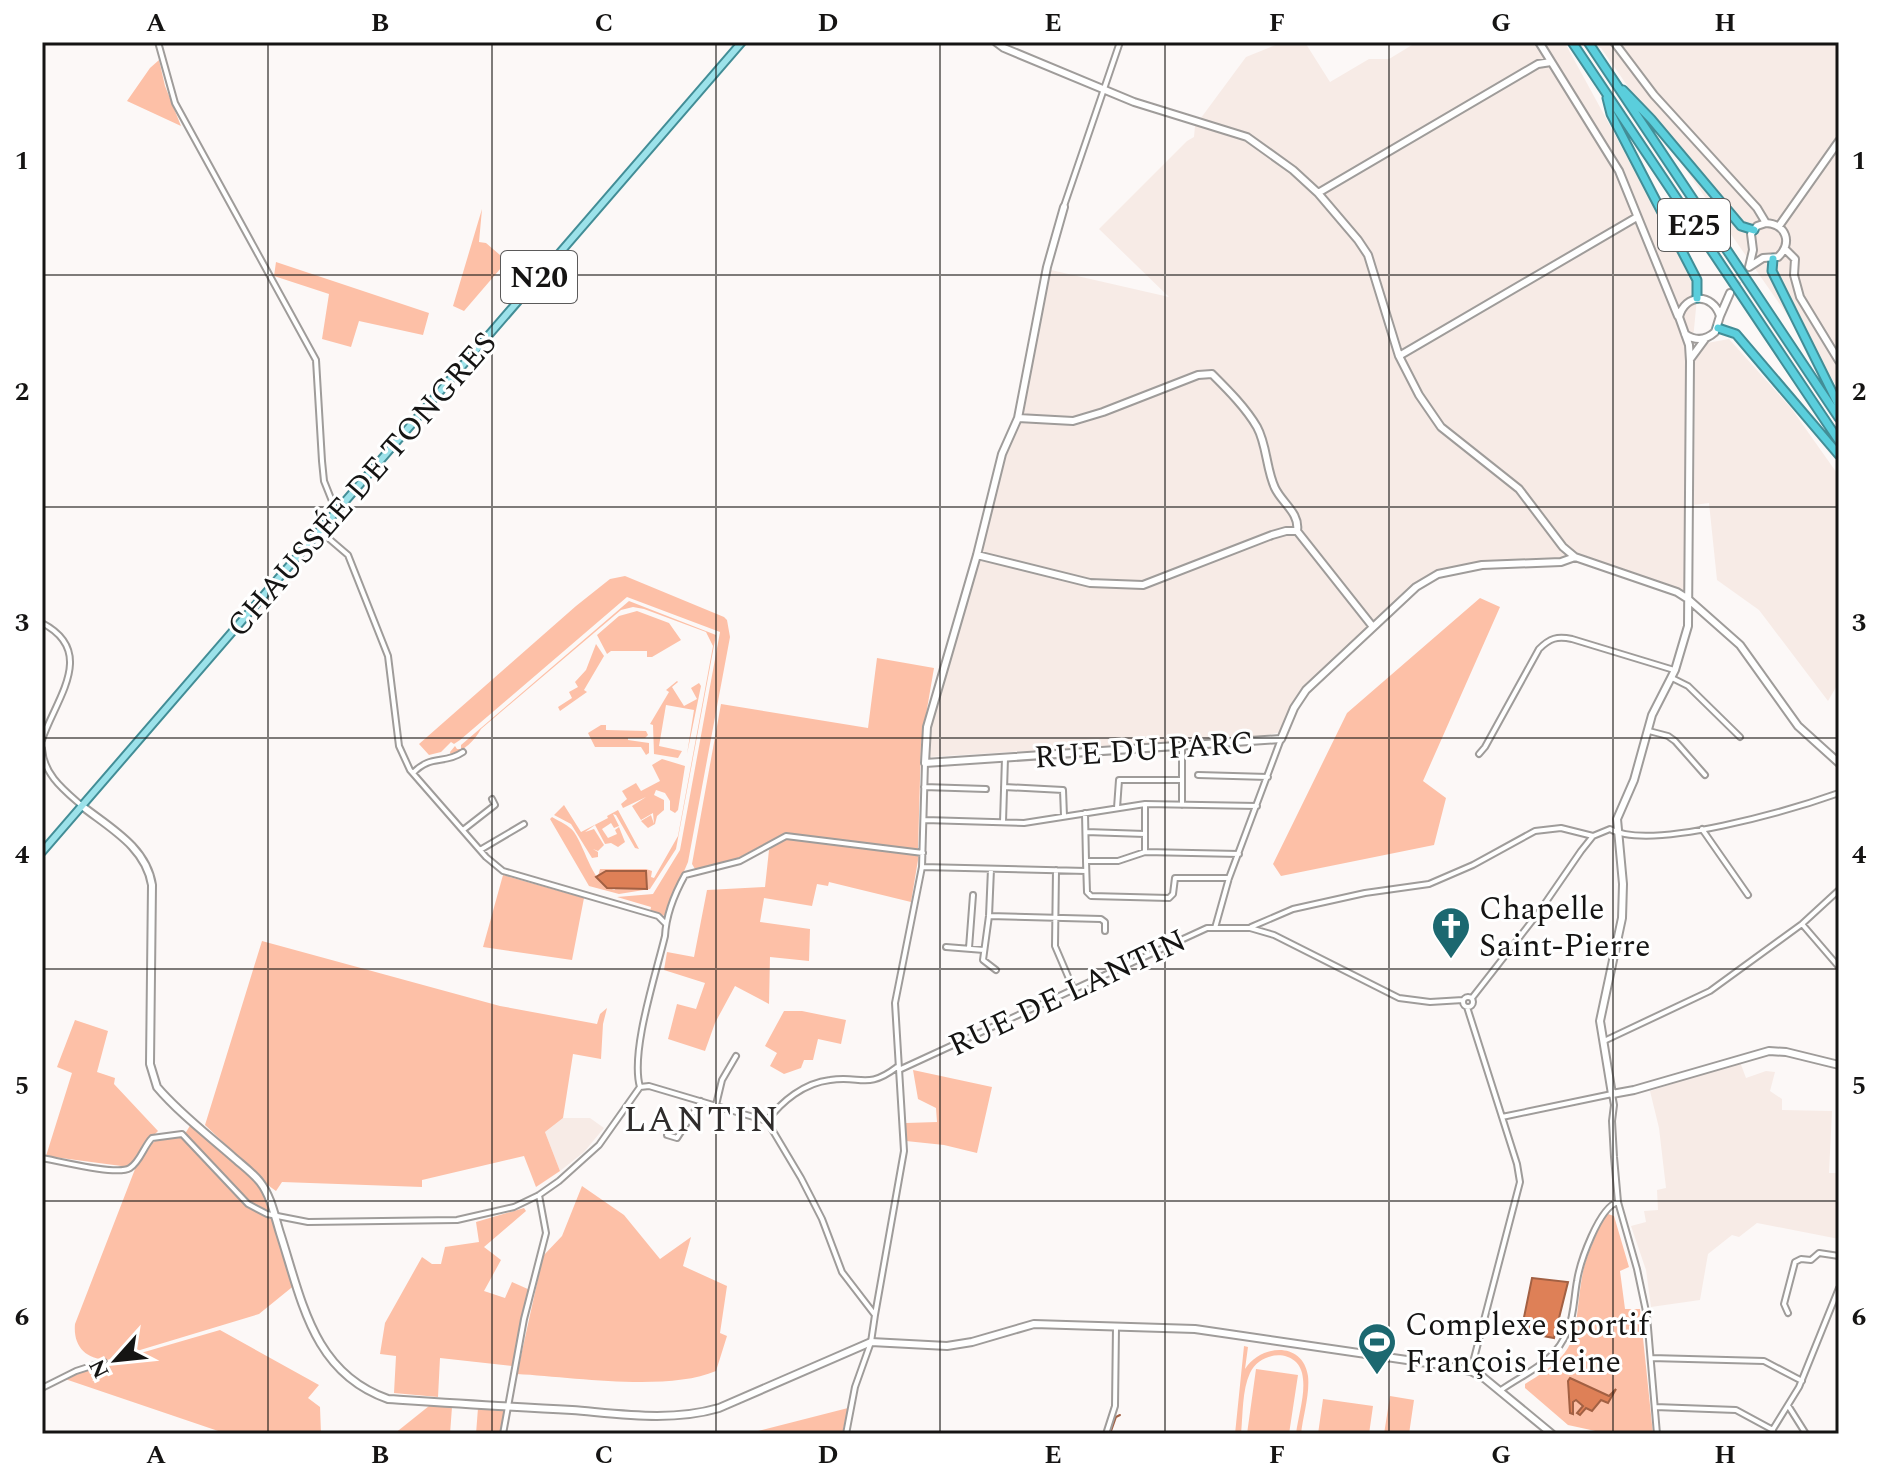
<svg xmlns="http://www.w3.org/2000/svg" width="1881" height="1476" viewBox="0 0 1881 1476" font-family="Spectral,serif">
  <rect width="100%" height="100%" fill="#fcf8f7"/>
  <path fill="#f7ebe6" d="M1283,42L1306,44L1330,82L1369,59H1389L1417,42H1839V389L1601,48L1565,43L1698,287L1686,414L1690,495L1686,595L1589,560L1463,564L1428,577L1405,594L1303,687L1281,732L1259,737L929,757V725L1015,418L1051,270L1169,297L1099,229L1187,141L1194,137L1195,126L1246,57Z
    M1729,339L1791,408L1839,476V682L1828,701L1759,610L1717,580L1709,503L1694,505L1695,361L1707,343Z
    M1740,1062L1746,1078L1766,1071L1775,1072L1770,1091L1782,1099V1110L1832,1111L1829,1173H1839V1239L1757,1223L1739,1237L1732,1235L1708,1254L1700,1300L1651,1307L1646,1270L1631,1226L1646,1222L1644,1211L1658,1210L1657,1190L1666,1188L1659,1128L1650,1091Z
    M563,1118H590L604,1128L584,1152L560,1171L545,1132Z"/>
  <path fill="#fdc0a7" d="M159,60L165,86L181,126L127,101L150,68Z
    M482,209L479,242L486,243L507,261L464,311L453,306Z
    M276,262L429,313L423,335L359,321L351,347L322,339L329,294L274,276Z
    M625,576L724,617L727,620L730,637L688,862L665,916L650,912L651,907L617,897L653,894L680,850L720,632L627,597L460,740L454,744L451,742L441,752L429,755L419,744L576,606L610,579Z
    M1480,598L1500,607L1423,781L1446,798L1434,845L1281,876L1273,864L1347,713Z
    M629,601L716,635L676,849L650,889L619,894L589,886L550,819L552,817C560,822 569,825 574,832C587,851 592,885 615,890L606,871L598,876L600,869H646L652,871L651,877L654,878L678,836L713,646L706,632L644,609L633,607L621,610L481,729C474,742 464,749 451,757L450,752L455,746L457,749H461V745Z
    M637,611L669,623L681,640L652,657H647V651H611L607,654L597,635L619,616Z
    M596,644L604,656L584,690L587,692L560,711L558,707L572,698L569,692L578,687L575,682L586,670Z
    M877,658L934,668L921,744L918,850L785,833L736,859L695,869L692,864L721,704L868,728Z
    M677,681L678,682L672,687L684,706L697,699L691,688L699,683L701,686L687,754L694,710L666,705L659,746L682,751L678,758L654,754L653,725L650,724L669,692L666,690Z
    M601,725H606V730L646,731L648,735L645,738H628V740L649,743V753L646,755L641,747H595L588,733Z
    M662,759L685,766L678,810L675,813L670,810V801L665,793L656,790L654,795L664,800V810L657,816L655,824L648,828L641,821L651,815L654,824L653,813L641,820L632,806L646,797L623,808L621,804L627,799L622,791L636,783L641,791L660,781L652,765Z
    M564,805L581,832L608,818L607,816L618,810L639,849L635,848L616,815L613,814L619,826L614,828L611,823L602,829L608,838L617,834L615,830L619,827L625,842L618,847L611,843L605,844L595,825L585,832L594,829L604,845L598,851L593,849L598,852V857L592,858L571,824L554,815Z
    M783,838L919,854L911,902L829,882L828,886L817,884L812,906L764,898L760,922L810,929L809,961L770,957L769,1004L735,986L715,1023L705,1051L668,1039L677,1004L696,1009L705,983L664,970L667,952L694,957L707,890L765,887L769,850Z
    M503,875L584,898L572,960L483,947Z
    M262,941L500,1006L597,1024L600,1014L607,1008L603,1024L601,1059L573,1054L563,1118L545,1132L560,1171L536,1187L524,1156L422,1180V1187L282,1182L276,1191L269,1186L205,1125Z
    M784,1011H802L846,1020L841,1044L818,1039L813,1060H804L801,1068L784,1074L770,1066L777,1053L765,1046Z
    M75,1020L108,1031L97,1072L115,1078L114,1084L158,1131L142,1147L129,1167L46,1156L72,1073L57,1067Z
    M913,1070L992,1087L977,1153L944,1145L906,1141V1123L937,1122L936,1108L918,1099Z
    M191,1124L251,1176L262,1190L296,1284L259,1314L107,1360C85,1359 73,1346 75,1324L137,1164C149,1145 158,1131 183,1137Z
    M582,1186L624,1215L660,1259L691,1237L683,1266L727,1286L720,1333L727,1336L716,1371C667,1392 572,1377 517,1374L543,1256L562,1236Z
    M524,1208L526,1211L484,1247L501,1260L484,1291L505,1298L512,1282L530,1290L512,1366L440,1358L438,1397L394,1393L396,1356L380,1354L385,1323L422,1257L432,1264H441L445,1247L479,1242L476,1222Z
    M1605,1213L1614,1216L1629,1267L1620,1271L1625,1309H1640L1653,1434H1609L1568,1425L1525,1388V1384C1584,1349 1572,1337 1582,1277C1585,1256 1598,1233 1605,1213Z
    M220,1330L319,1385L308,1398L320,1407L321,1434H227L65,1379L96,1366Z
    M1244,1346L1248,1347L1245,1369C1261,1344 1303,1341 1308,1376C1310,1394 1303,1416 1301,1434H1296C1298,1417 1305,1396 1303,1379C1301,1348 1261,1349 1250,1373C1242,1390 1243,1415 1241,1434H1235Z
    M1256,1369L1298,1375L1289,1434H1247Z
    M1390,1396L1414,1400L1409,1434H1384Z
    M1323,1399L1373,1406L1369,1434H1318Z
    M429,1406L452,1407L450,1434H394Z
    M478,1408L505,1410L502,1434H476Z
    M848,1408L842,1434H746Z"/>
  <path fill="#de8057" stroke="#a26043" stroke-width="2" d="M606,871H646L647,889L607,888L596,877Z
    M1532,1278L1568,1282L1554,1338L1521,1332Z
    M1570,1378L1609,1396L1616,1389L1608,1403L1601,1400L1592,1411L1586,1408L1580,1415L1577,1413L1583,1406L1576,1400L1573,1402V1414L1570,1413L1568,1381Z"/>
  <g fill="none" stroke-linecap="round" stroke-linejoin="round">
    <path stroke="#a26043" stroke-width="2" d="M1110,1434L1116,1417L1120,1415"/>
    <path stroke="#d9d6d5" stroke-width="6" stroke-dasharray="6 3" stroke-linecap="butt" d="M1730,293L1749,267"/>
    <defs>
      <path id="street" d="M158,42L175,103L316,360L322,461L324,481L336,511
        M1064,206L1120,42
        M320,531L348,555L388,656L399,746L410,770L486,857L503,871L658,916L665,923
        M42,623C98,652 55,700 42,740
        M1672,678L1688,686L1740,737
        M1649,731L1668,736L1675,741L1705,775
        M42,749C44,775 64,790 82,806
        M1479,754L1485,747L1539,649C1550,638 1557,636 1572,639L1674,670
        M413,773C431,754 444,765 463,752
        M1198,775L1268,777
        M924,787L986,789
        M1004,787L1063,790L1064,816
        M1182,805V747
        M1117,808L1119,780H1182
        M1085,813L1086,861
        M925,820L1024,823L1145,804L1257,806
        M1003,822L1005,758
        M1702,829L1748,895
        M463,830L495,805L492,799
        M1086,832L1145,834
        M480,850L524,824
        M1145,852V804
        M922,867L1086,871
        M991,869L989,916L983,960L996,970
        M1056,870L1055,946L1073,988
        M1229,878H1175L1173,894L1169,898L1091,896L1087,892L1086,861H1118L1145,852L1239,854
        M989,916L1101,919L1105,922V931
        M1802,924L1839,967
        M1251,927L1293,909L1365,893L1429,884L1473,865L1535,831L1561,828L1593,836
        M1215,928L1229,878L1281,739
        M946,947L984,950
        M969,948L973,895
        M1463 1002a5 5 0 1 1 10 0a5 5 0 1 1-10 0Z
        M1472,998L1539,912L1581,851L1593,836L1610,829C1651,852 1794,809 1839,793
        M1467,1007L1517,1164L1520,1182L1471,1370
        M1604,1041L1710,991L1802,924L1839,890
        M897,1067L901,1069L1207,928H1250L1274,935L1399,998L1430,1002L1463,1000
        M640,1087C630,1052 656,974 665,936C666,916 675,893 685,875L740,861L786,836L923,853
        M640,1087L649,1086L767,1121
        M716,1105L722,1080L736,1056
        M1502,1117L1612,1094L1614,1105L1612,1121L1614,1157L1618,1202L1637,1269L1647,1316L1657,1434
        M767,1121L801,1178L822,1219L842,1272L875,1315L871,1342L855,1387L846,1434
        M767,1121C782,1101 804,1083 830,1080C861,1075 867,1090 897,1067
        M667,1135L677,1138L701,1101
        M42,1158C59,1161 117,1176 130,1168C140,1162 144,1146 152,1138L182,1134L248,1204L267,1214L308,1222L457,1220L514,1207L539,1195L559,1181L599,1145L640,1087
        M1788,1313L1784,1304L1795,1262L1801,1259L1811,1260L1819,1253L1839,1256
        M875,1315L904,1151L895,1003L922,867L925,763
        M1651,1358L1764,1361L1802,1381
        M42,1388L76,1371L104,1362
        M1501,1390C1528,1371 1555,1363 1568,1330C1574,1315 1574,1297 1577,1281C1580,1262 1599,1207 1618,1202
        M1655,1407L1736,1410L1773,1430
        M1789,1407L1806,1434
        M503,1434L524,1319L546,1233L539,1195
        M1106,1434L1115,1406L1116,1327
        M1770,1434L1799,1387L1839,1288"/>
      <path id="secondary" d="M996,42L1004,48L1134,102L1247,137L1293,170L1318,193L1358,240L1368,255L1399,356L1419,395L1441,427L1519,489L1563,547L1575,557L1677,592L1688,599L1740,645L1798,726L1839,763
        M1539,42L1619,171L1678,316
        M1614,42L1654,95L1757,208L1766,223
        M1318,193L1538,64L1551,62
        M1064,207L1047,267L1018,418L1002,454L977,555L927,727L925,763L1281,739L1294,708L1306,690L1416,587L1438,574L1482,565L1561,562L1575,557
        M1766,223C1786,224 1793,243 1778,257L1763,258L1749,267L1753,250L1751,234L1757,226Z
        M1779,226L1839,141
        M1785,249L1795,259L1794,275L1800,297L1839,361
        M1720,316L1730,293
        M1685,334C1695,341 1705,341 1715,332L1720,316C1713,293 1685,293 1679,317L1689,345L1690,361L1688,626L1675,670L1652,715L1634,780L1617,819L1623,884L1622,918L1600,1021L1611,1088L1612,1094L1634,1090L1769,1051L1786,1052L1839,1065
        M1399,356L1637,217
        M1691,358L1705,339
        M1018,418L1073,421L1103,412L1198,375L1212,374C1228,390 1246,408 1257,427C1267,445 1266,469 1275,488C1282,503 1300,513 1297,531
        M977,555L1090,583L1143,585L1272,535L1286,531H1297L1373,627
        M82,806C110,828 146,847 152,885L150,1064L157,1087C179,1113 208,1135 233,1157C242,1165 253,1173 260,1182C271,1196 275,1217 280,1233C302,1301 313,1373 388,1399C450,1403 511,1407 572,1410C621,1414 671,1422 719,1408L871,1342L947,1346L972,1342L1034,1324L1195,1329L1441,1365L1471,1371L1484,1378L1552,1434"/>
      <path id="primary" d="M42,852L742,42"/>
      <path id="highway" d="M1572,42L1839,441
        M1588,42L1839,418
        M1623,90L1651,119L1741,226L1754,230
        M1607,98L1611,114L1697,280V298
        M1773,259L1772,271L1839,406
        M1718,328L1736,334L1839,455"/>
    </defs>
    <use href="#street" stroke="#9f9c9a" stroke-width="8"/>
    <use href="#secondary" stroke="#9f9c9a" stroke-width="10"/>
    <use href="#primary" stroke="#428d96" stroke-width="10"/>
    <use href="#highway" stroke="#428d96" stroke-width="11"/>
    <use href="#street" stroke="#fff" stroke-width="4"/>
    <use href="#secondary" stroke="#fff" stroke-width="6"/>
    <use href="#primary" stroke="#9ce2ea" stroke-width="6"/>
    <use href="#highway" stroke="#5acedc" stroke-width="7"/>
  </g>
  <path fill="none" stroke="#151413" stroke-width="2" stroke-opacity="0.55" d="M268,42V1434M492,42V1434M716,42V1434M940,42V1434M1165,42V1434M1389,42V1434M1613,42V1434M42,275H1839M42,507H1839M42,738H1839M42,969H1839M42,1201H1839"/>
  <defs>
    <symbol id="church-pin" viewBox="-11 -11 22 30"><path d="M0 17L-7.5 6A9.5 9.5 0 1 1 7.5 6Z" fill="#1c6870" stroke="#fff"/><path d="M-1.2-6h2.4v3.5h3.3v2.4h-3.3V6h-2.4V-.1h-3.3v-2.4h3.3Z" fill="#fff"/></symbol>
    <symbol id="stadium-pin" viewBox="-11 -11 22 30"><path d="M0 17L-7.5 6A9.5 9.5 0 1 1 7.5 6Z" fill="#1c6870" stroke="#fff"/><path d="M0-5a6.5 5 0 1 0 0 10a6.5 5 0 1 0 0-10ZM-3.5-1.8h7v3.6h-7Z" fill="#fff"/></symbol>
  </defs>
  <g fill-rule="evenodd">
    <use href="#church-pin" x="1429" y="904" width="44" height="60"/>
    <use href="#stadium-pin" x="1355" y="1320" width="44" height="60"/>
  </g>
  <g text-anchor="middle" stroke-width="6" stroke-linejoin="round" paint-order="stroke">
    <g fill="#fff" stroke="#5b5a5a" stroke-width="2">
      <rect x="1658" y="199" width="72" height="52" rx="6"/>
      <rect x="501" y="251" width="76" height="52" rx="6"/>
    </g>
    <g font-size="30" font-weight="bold" fill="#151413">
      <text x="1694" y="235">E25</text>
      <text x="539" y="287">N20</text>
    </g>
    <g font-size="32" fill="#151413" stroke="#fff">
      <text transform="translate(361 484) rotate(-49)" y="11">CHAUSSÉE DE TONGRES</text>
      <text transform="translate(1144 749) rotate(-4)" y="11">RUE DU PARC</text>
      <text transform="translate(1067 992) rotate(-25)" y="11">RUE DE LANTIN</text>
    </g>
    <g font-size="32" fill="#151413" stroke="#fff" text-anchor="start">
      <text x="1479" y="919">Chapelle<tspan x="1479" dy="37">Saint-Pierre</tspan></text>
      <text x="1405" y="1335">Complexe sportif<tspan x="1405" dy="37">François Heine</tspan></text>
    </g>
    <g font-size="36" letter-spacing="2" fill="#302d2c" stroke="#fff">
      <text x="702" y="1131">LANTIN</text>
    </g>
  </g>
  <rect width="1881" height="1476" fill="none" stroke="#ffffff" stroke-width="88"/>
  <g transform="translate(116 1360) rotate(243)" stroke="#ffffff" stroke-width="6" paint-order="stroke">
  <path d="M0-6L14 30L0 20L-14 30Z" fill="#151413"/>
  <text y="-12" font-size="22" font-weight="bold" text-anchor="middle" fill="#151413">N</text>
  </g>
  <rect x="44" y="44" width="1793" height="1388" fill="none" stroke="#151413" stroke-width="3"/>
  <g font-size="26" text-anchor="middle" font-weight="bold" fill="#151413">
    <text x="156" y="31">A</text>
    <text x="380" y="31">B</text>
    <text x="604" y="31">C</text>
    <text x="828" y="31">D</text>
    <text x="1053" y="31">E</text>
    <text x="1277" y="31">F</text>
    <text x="1501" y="31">G</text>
    <text x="1725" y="31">H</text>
    <text x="22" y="169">1</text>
    <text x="1859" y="169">1</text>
    <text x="22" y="400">2</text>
    <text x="1859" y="400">2</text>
    <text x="22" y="631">3</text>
    <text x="1859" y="631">3</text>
    <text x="22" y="863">4</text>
    <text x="1859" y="863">4</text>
    <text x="22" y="1094">5</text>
    <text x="1859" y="1094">5</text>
    <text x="22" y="1325">6</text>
    <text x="1859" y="1325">6</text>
    <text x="156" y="1463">A</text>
    <text x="380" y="1463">B</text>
    <text x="604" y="1463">C</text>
    <text x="828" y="1463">D</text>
    <text x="1053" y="1463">E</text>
    <text x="1277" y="1463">F</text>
    <text x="1501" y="1463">G</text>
    <text x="1725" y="1463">H</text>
  </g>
</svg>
